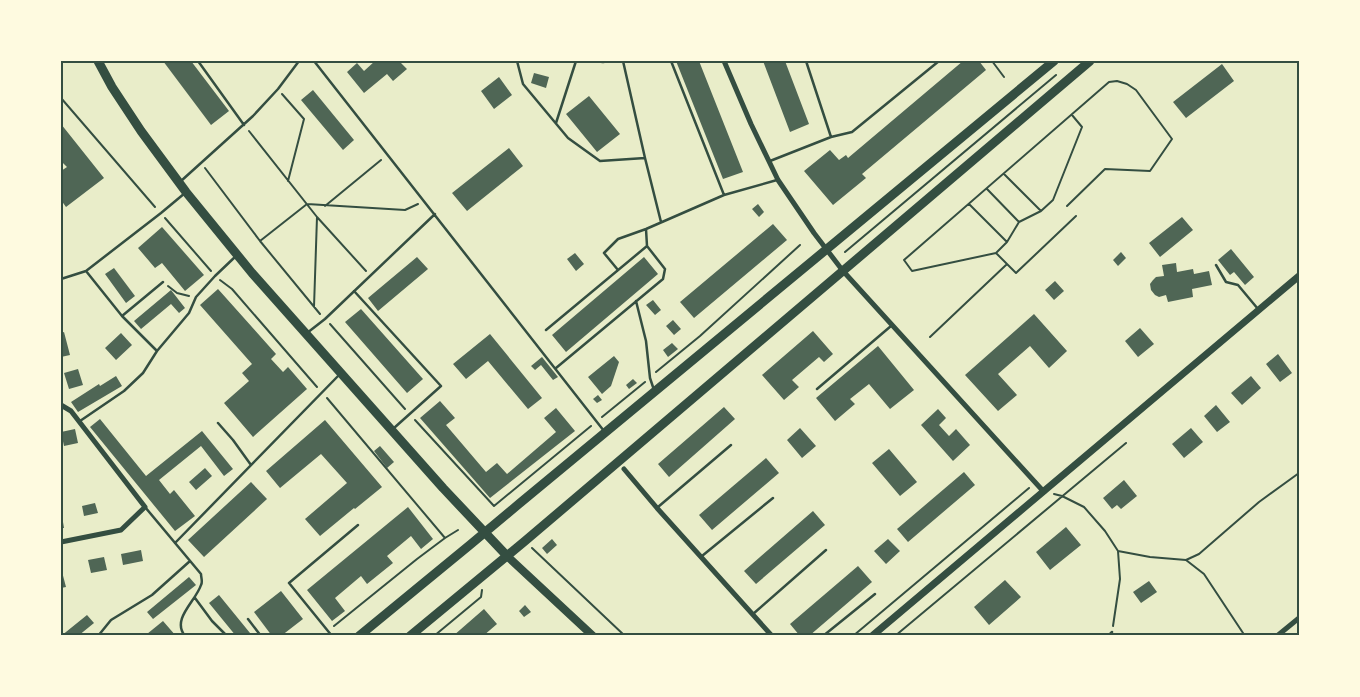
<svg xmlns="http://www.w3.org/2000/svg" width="1360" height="697" viewBox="0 0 1360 697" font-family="'Open Sans',sans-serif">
  <rect width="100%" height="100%" fill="#e9edc9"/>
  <path fill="#4f6655" d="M163,61H191L229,111L211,125Z
    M375,61H403L401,63L407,69L393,81L387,74L364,93L347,72L357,63L364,71Z
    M676,61H699L743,172L723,179Z
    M763,61H785L809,124L790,132Z
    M963,61H979L986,70L862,174L866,178L833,205L804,171L830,150L839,160L846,155L848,158Z
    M1222,64L1234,81L1186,118L1173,102Z
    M534,73L549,77L546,88L531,83Z
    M499,77L512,95L494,109L481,91Z
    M313,90L354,140L343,150L301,100Z
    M589,96L620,134L597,152L566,114Z
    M61,124L104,178L66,207L61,200V171L67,167L61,161Z
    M509,148L523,166L467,211L452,193Z
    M758,204L764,212L759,217L752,209Z
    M1182,217L1193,230L1160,257L1149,243Z
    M773,224L787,240L694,318L680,302Z
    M162,227L204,275L185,291L162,263L155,268L138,248Z
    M1231,249L1254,277L1245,285L1234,272L1230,275L1218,260Z
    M1121,252L1126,258L1118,266L1113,260Z
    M575,253L584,264L576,271L567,259Z
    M417,257L428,269L378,311L368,298Z
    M644,257L658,274L566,352L552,335Z
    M1176,263L1177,272L1193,269L1194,274L1209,271L1212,285L1192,289L1193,297L1168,302L1166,295L1159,297L1155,295L1151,290L1150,284L1153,280L1156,277L1164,276L1162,265Z
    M114,268L135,296L126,303L105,274Z
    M1055,281L1064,291L1054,300L1045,290Z
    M218,289L276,354L271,359L283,372L288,367L307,389L253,437L224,403L249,381L242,373L252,364L200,305Z
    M171,290L185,308L179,313L171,304L141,329L134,321Z
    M653,300L661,310L655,315L646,305Z
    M361,309L423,379L407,393L345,322Z
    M1034,314L1067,351L1049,368L1030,346L998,374L1017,395L998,411L965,375Z
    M673,320L681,329L674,335L666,326Z
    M1140,328L1154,344L1138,357L1125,341Z
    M813,331L833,354L824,362L819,357L792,380L799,387L784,400L762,375Z
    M64,332L70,355L61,357V333Z
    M121,333L132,345L116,360L105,348Z
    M490,334L542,398L528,409L488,361L466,379L453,364Z
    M672,343L678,349L668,357L663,350Z
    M878,346L914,390L890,409L869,384L850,399L855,404L835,421L816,398Z
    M1278,354L1292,373L1280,382L1266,364Z
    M614,356L619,362L611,386L602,394L588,377Z
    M542,357L558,377L553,380L541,365L535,370L531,366Z
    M78,369L83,385L69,389L64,373Z
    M116,376L122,386L78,412L71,402L99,384L100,386Z
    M1251,376L1261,388L1242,405L1231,393Z
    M633,379L637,383L629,389L626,385Z
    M598,395L602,400L597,403L593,399Z
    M440,401L455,418L446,425L486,472L497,463L507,474L556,432L544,418L556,408L575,431L490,498L420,418Z
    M1216,405L1230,422L1217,432L1204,416Z
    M724,407L735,419L669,477L658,464Z
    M938,409L946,418L939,425L949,436L956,429L970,445L953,461L921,425Z
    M100,419L146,476L202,431L233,469L224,476L201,446L159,480L170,494L174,490L195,516L175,531L90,427Z
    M325,420L382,487L355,509L354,508L320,536L305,519L347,483L321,454L280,488L266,471Z
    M800,428L816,446L802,458L787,440Z
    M1191,428L1203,442L1184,458L1172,444Z
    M75,429L78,443L64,446L61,432Z
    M380,446L394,462L387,468L374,451Z
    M889,449L917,482L900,496L872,463Z
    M766,458L779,473L712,530L699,515Z
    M205,468L212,476L196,490L189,482Z
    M964,472L975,485L908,542L897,529Z
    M1124,480L1137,496L1121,509L1117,505L1112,509L1103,498Z
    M251,482L267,499L204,557L188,540Z
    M95,503L98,513L84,516L82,506Z
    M408,507L433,539L421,549L411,536L387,556L393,563L367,584L361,576L335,598L345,611L332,621L307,590Z
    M813,511L825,525L756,584L744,571Z
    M61,516H62L64,528H61Z
    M1066,527L1081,545L1050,570L1036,552Z
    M552,539L557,545L547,554L542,548Z
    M888,539L900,551L886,564L874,551Z
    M141,550L143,561L123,565L121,554Z
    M104,557L107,570L91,573L88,560Z
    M858,566L872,582L809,636H800L790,624Z
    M61,568L66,587L61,588Z
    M189,577L196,585L153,619L147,612Z
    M1005,580L1021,597L989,625L974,607Z
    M1149,581L1157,592L1141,603L1133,592Z
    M281,591L303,619L281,636H272L254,612Z
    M219,595L250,633L247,636H242L240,633L236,636L209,603Z
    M525,605L531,612L524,617L519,611Z
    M484,609L497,624L483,636H453Z
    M87,615L94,623L78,636H61Z
    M163,621L176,636H149L147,634Z"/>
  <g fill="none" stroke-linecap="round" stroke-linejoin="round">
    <path stroke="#344e41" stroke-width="2" d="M992,61L1004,77
      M282,94L304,119L288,181
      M61,98L155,207
      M249,131L317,217L366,271
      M205,168L260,241L320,314
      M1004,174L1041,211
      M987,189L1019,222
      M969,204L1007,242
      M325,206L381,160
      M1067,206L1105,169L1150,171L1172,139L1136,90L1127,84L1117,81L1109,82L904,260L912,271L996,253L1007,242L1019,222L1041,211L1053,200L1082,127L1072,115
      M165,218L211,271
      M260,241L307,204L405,210L418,204
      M845,252L1056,75
      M996,253L1016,273L1076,216
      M220,280L232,289L317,387
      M168,286L177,293L189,296
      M314,307L317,217
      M330,324L405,409
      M930,337L1006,265
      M656,372L700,336L800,245
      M327,398L445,538
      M602,417L645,382
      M415,420L494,506L591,426
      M1054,494L1062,496L1084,507L1105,531L1118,551L1150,557L1186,560L1204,574L1245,636
      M532,548L625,636
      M1186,560L1199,554L1259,502L1299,473
      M334,626L417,559L445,538L458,530
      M1113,626L1120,579L1118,551
      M434,636L481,597L482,590
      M853,636L1029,488
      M895,636L1126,443"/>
    <path stroke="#344e41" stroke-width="2.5" d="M198,61L244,125
      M314,61L604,431
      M517,61L523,84L568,138L600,161L645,158
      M594,61L603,62L610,61
      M623,61L645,158L661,222
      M671,61L724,195
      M806,61L831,137
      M556,123L576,61
      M770,161L831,137L852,132L939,61
      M181,181L253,116L278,89L299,61
      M1216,265L1226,282L1238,285L1258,309
      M618,270L604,253L618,239L646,229L724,195L777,180
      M86,271L122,316L163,282
      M61,279L86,271L161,213L185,193
      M354,291L441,386L394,428
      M636,301L646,341L650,378L654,390
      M122,316L157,351
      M546,330L647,246
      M307,333L325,319L435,214
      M556,368L663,279L665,269L647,246L646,229
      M817,389L891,326
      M80,421L124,391L143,373L157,351L189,313L196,297L215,276L236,256
      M218,423L233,440L251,465
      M145,507L201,574C201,578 203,582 201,585C196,601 171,619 185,636
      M658,507L731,445
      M175,543L340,374
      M702,556L773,498
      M195,598L212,621L227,636
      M753,614L826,550
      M248,619L261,636
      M98,636L111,620L152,595L190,561
      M332,636L289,583L358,525
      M823,636L875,594
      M1108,636L1112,632"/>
    <path stroke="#344e41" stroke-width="5" d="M724,61L751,124L778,180L814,233L843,271L1044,492
      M61,405L71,411L145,507L121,530L61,542
      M624,469L657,508L772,636
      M1277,636L1299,618"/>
    <path stroke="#344e41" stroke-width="7" d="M872,636L1299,276"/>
    <path stroke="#344e41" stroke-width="8" d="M507,556L593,636"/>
    <path stroke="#344e41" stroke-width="9" d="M98,61L112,87L141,131L186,192L252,273L443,488L507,556
      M359,636L471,544L520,503L1054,61
      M410,636L525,541L1090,61"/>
  </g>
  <rect width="1360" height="697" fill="none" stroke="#fefae0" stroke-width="125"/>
  <rect x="62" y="62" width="1236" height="572" fill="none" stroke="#344e41" stroke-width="2"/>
</svg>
